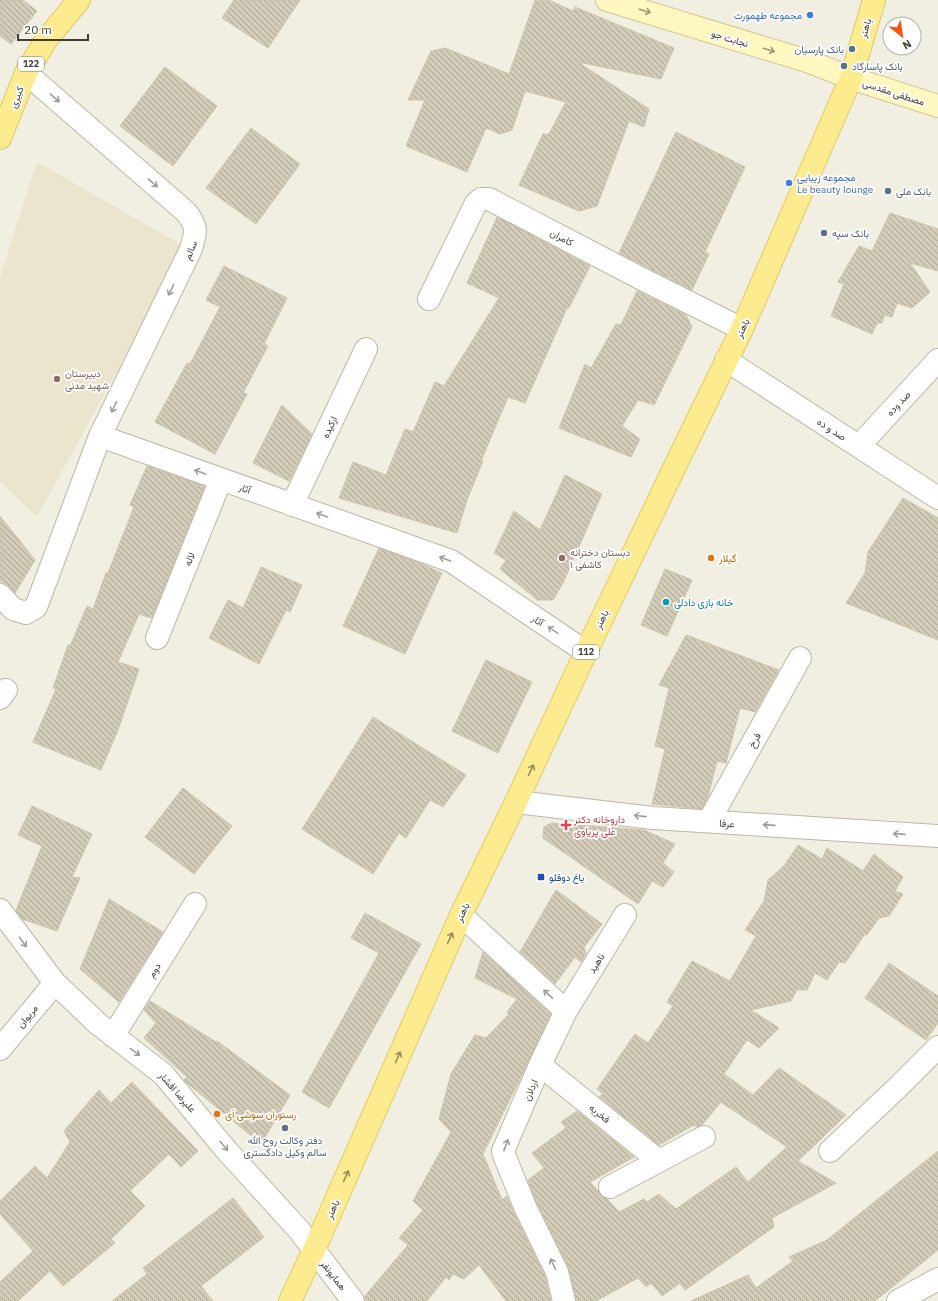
<svg xmlns="http://www.w3.org/2000/svg" width="938" height="1301" viewBox="0 0 938 1301" font-family="'IBM Plex Sans',Vazirmatn,sans-serif">
  <defs>
    <pattern id="building-back-hatch" width="6" height="6" patternUnits="userSpaceOnUse"><rect width="6" height="6" fill="#d2cbb8"/><path d="M-1 5l2 2M0 0l6 6M5-1l2 2" fill="none" stroke="#aca696"/></pattern>
  </defs>
  <rect width="100%" height="100%" fill="#f1eee2"/>
  <path fill="#eae5cc" d="M37,162L185,247L37,517L0,481V277Z"/>
  <path fill="url(#building-back-hatch)" stroke="#cdc4ab" d="M0,0H23L37,11L11,44L0,36Z
    M234,0H300L268,48L222,18Z
    M535,0L551,1L573,11L575,7L674,48L661,79L578,62L649,109L644,127L629,121L597,206L579,211L519,185L543,134H549L566,102L525,91L512,130L500,134L486,128L467,172L406,146L425,100H408L431,51L445,48L509,74Z
    M165,67L217,106L173,166L120,126Z
    M251,128L300,164L256,224L206,188Z
    M676,132L745,167L705,252L709,254L692,290L619,253Z
    M890,213L938,229V271L910,263L930,292L912,308L897,303L892,317L884,315L882,323H877L872,334L831,316L844,284L838,282L859,246L872,251Z
    M497,217L590,266L569,308H567L525,403L508,397L481,461H483L467,500L457,533L339,498L353,462L386,475L405,429L413,432L435,382L444,386L499,298L467,283Z
    M224,266L287,298L264,344L268,346L243,393L247,394L215,454L155,422L187,363L190,364L220,307L206,300Z
    M637,291L686,315L692,327L654,405L638,400L622,426L640,439L631,457L559,428L585,364L591,368L616,324L621,325Z
    M282,405L312,434L289,481L253,463Z
    M147,466L205,486L152,618L139,614L118,662L139,669L118,730L101,770L33,742L56,689L53,688L68,645L70,646L87,606L93,609L106,573H108L134,507L130,505Z
    M565,475L602,494L563,583L553,600H537L500,569L506,560L494,553L514,511L540,530Z
    M903,498L938,518V640L846,603L865,573L868,552Z
    M0,516L35,560L15,593L9,586L0,581Z
    M379,548L417,562L442,573L405,654L343,626Z
    M261,567L302,585L290,612L286,610L259,664L209,638L228,600L243,608Z
    M665,569L692,580L667,636L641,625Z
    M686,635L779,670L755,712L740,708L726,763L717,761L708,797L702,809L652,804L665,749L655,746L669,688L659,685Z
    M486,660L532,682L498,753L452,731Z
    M373,717L466,775L443,807L430,800L406,838L399,833L373,874L302,829Z
    M183,788L232,826L194,874L145,837Z
    M32,806L92,834L72,877L80,878L57,931L22,919L16,910L42,846L18,835Z
    M552,823L644,830L675,844L663,863L674,872L663,887L652,881L638,904L543,838L544,827Z
    M798,845L822,859L827,848L863,871L874,854L903,877L895,891L903,894L889,916L879,918L867,935L865,934L845,963L839,962L827,980L815,973L807,990H797L791,1001L751,1010L779,1028L759,1048L747,1040L724,1074L753,1095L779,1068L846,1115L798,1161L836,1183L772,1218L774,1227L685,1290L680,1283L662,1296L651,1283L646,1287L638,1278L596,1301H576L568,1266L537,1204L528,1180L544,1168L532,1153L566,1128L561,1122L577,1111L634,1157L590,1182L603,1197L606,1198L619,1212L644,1199L647,1202L659,1194L676,1209L736,1167L748,1182L787,1147L721,1102L702,1125L696,1127L694,1125L659,1145L599,1097L603,1094L597,1089L635,1034L648,1043L673,1006L667,1002L692,961L730,981L756,936L745,930L764,901L768,880L784,866Z
    M556,890L602,924L584,947L586,954L581,962L575,957L555,984L520,952Z
    M109,899L163,932L119,1002L80,969Z
    M365,913L421,944L329,1108L302,1092L379,953L351,938Z
    M483,952L551,1014L521,1077L483,1154L502,1200L507,1196L515,1215L545,1276L551,1301H506L479,1265L464,1279L453,1274L449,1280L446,1277L427,1301H365L364,1297L408,1245L399,1238L423,1210L413,1201L451,1132L439,1119L451,1074L475,1035L486,1038L509,1014L507,1012L517,999L475,978Z
    M889,963L938,996V1023L926,1040L865,998Z
    M150,1001L216,1042L217,1041L290,1095L261,1144L187,1083L184,1080L187,1077L144,1038L156,1023L144,1010Z
    M132,1082L198,1151L181,1167L169,1154L130,1191L145,1206L111,1239L115,1243L63,1286L50,1271L18,1301H0V1282L33,1251L0,1214V1201L35,1166L47,1178L70,1142L64,1131L99,1090L111,1103Z
    M938,1151V1250L875,1301H691L748,1275L756,1288L793,1261L789,1257L827,1240Z
    M233,1198L264,1237L201,1286L213,1301H112L147,1274L143,1268Z"/>
  <g fill="none" stroke-linecap="round" stroke-linejoin="round">
    <defs>
      <path id="street" d="M26,73L186,212C198,227 196,232 191,249L100,436
        M429,299L476,203L481,199H489L644,280L742,329
        M726,360L938,498
        M859,446L938,360
        M292,505L366,349
        M0,595L13,609L26,613L36,607L100,436L451,561L586,652
        M157,638L221,479
        M0,698L6,690
        M516,802L653,818L938,836
        M709,821L800,658
        M0,910L55,983L97,1023L163,1074L227,1151L299,1230L353,1301
        M461,915L566,1011L540,1065L503,1151L504,1155L526,1209L557,1272L564,1301
        M566,1011L625,915
        M113,1036L195,904
        M0,1049L55,983
        M540,1065L659,1161
        M830,1151L896,1089L938,1047
        M610,1187L704,1137
        M898,1301L938,1279"/>
      <path id="secondary" d="M607,0L807,61L851,78L938,106"/>
      <path id="primary" d="M0,138L26,73L46,40L79,0
        M290,1301L314,1250L461,915L516,802L586,652L678,460L742,329L851,78L874,0"/>
    </defs>
    <use href="#street" stroke="#bcb7a5" stroke-width="24"/>
    <use href="#secondary" stroke="#d1c892" stroke-width="24"/>
    <use href="#primary" stroke="#e1cb60" stroke-width="24"/>
    <use href="#street" stroke="#fff" stroke-width="22"/>
    <use href="#secondary" stroke="#fef7bf" stroke-width="22"/>
    <use href="#primary" stroke="#fdec8f" stroke-width="22"/>
  </g>
  <defs><path id="oneway-shaft" d="M-6 0H5M1.5-3L5.5 0L1.5 3" fill="none" stroke-width="1.6" stroke-linecap="round" stroke-linejoin="round"/></defs>
  <g stroke="#a09a79">
    <use href="#oneway-shaft" transform="translate(645 11) rotate(17)"/>
    <use href="#oneway-shaft" transform="translate(769 50) rotate(17)"/>
  </g>
  <g stroke="#a09e99">
    <use href="#oneway-shaft" transform="translate(55 98) rotate(41)"/>
    <use href="#oneway-shaft" transform="translate(153 183) rotate(41)"/>
    <use href="#oneway-shaft" transform="translate(171 290) rotate(116)"/>
    <use href="#oneway-shaft" transform="translate(114 407) rotate(116)"/>
    <use href="#oneway-shaft" transform="translate(200 472) rotate(-160)"/>
    <use href="#oneway-shaft" transform="translate(322 515) rotate(-160)"/>
    <use href="#oneway-shaft" transform="translate(445 559) rotate(-160)"/>
    <use href="#oneway-shaft" transform="translate(553 630) rotate(-146)"/>
    <use href="#oneway-shaft" transform="translate(640 816) rotate(-174)"/>
    <use href="#oneway-shaft" transform="translate(769 825) rotate(-176)"/>
    <use href="#oneway-shaft" transform="translate(899 834) rotate(-176)"/>
    <use href="#oneway-shaft" transform="translate(23 942) rotate(53)"/>
    <use href="#oneway-shaft" transform="translate(548 994) rotate(-137)"/>
    <use href="#oneway-shaft" transform="translate(135 1052) rotate(36)"/>
    <use href="#oneway-shaft" transform="translate(506 1145) rotate(-70)"/>
    <use href="#oneway-shaft" transform="translate(224 1146) rotate(50)"/>
    <use href="#oneway-shaft" transform="translate(553 1264) rotate(-116)"/>
  </g>
  <g stroke="#968c5c">
    <use href="#oneway-shaft" transform="translate(531 770) rotate(-65)"/>
    <use href="#oneway-shaft" transform="translate(450 938) rotate(-66)"/>
    <use href="#oneway-shaft" transform="translate(398 1057) rotate(-66)"/>
    <use href="#oneway-shaft" transform="translate(346 1176) rotate(-66)"/>
  </g>
  <g fill="#3f7fe0" stroke="#fff" stroke-width="1.5">
    <circle cx="810" cy="15" r="4"/>
    <circle cx="789" cy="183" r="4"/>
  </g>
  <g fill="#5c6f8a" stroke="#fff" stroke-width="1.5">
    <circle cx="852" cy="49" r="4"/>
    <circle cx="844" cy="66" r="4"/>
    <circle cx="888" cy="191" r="4"/>
    <circle cx="824" cy="233" r="4"/>
    <circle cx="285" cy="1128" r="4"/>
  </g>
  <g fill="#8d6e63" stroke="#fff" stroke-width="1.5">
    <circle cx="57" cy="379" r="4"/>
    <circle cx="562" cy="558" r="4"/>
  </g>
  <g fill="#e8710a" stroke="#fff" stroke-width="1.5">
    <circle cx="711" cy="558" r="4"/>
    <circle cx="217" cy="1114" r="4"/>
  </g>
  <circle fill="#0f9aa8" stroke="#fff" stroke-width="1.5" cx="666" cy="602" r="4"/>
  <path fill="#e0444e" stroke="#fff" stroke-width="1.5" d="M564 819h4v4h4v4h-4v4h-4v-4h-4v-4h4z"/>
  <rect fill="#1a4fb4" stroke="#fff" stroke-width="1.5" x="537" y="873" width="8" height="8" rx="2"/>
  <g text-anchor="middle" stroke-width="3.5" stroke-linejoin="round" paint-order="stroke">
    <g fill="#fff" stroke="#7b7870" stroke-width="1">
      <rect x="18" y="57" width="26" height="14" rx="3"/>
      <rect x="573" y="645" width="26" height="14" rx="3"/>
    </g>
    <g font-size="9" font-weight="bold" fill="#423e33">
      <text x="31" y="67">122</text>
      <text x="586" y="655">112</text>
    </g>
    <g font-size="10" fill="#366cbe" stroke="#fff" text-anchor="end">
      <text x="802" y="19">مجموعه طهمورث</text>
      <text x="797" y="181" text-anchor="start">مجموعه زیبایی<tspan x="797" dy="12">Le beauty lounge</tspan></text>
    </g>
    <g font-size="10" fill="#423e33" stroke="#fff">
      <text transform="translate(865 28) rotate(-74)" y="4">باهنر</text>
      <text transform="translate(730 38) rotate(17)" y="4">نجابت جو</text>
      <text transform="translate(894 92) rotate(18)" y="4">مصطفی مقدسی</text>
      <text transform="translate(16 97) rotate(-69)" y="4">کبیری</text>
      <text transform="translate(562 237) rotate(28)" y="4">کامران</text>
      <text transform="translate(190 250) rotate(-68)" y="4">سالم</text>
      <text transform="translate(742 328) rotate(-65)" y="4">باهنر</text>
      <text transform="translate(898 403) rotate(-47)" y="4">صد وده</text>
      <text transform="translate(329 427) rotate(-65)" y="4">ارکیده</text>
      <text transform="translate(832 429) rotate(33)" y="4">صد و ده</text>
      <text transform="translate(245 488) rotate(20)" y="4">آثار</text>
      <text transform="translate(189 559) rotate(-68)" y="4">لاله</text>
      <text transform="translate(601 619) rotate(-64)" y="4">باهنر</text>
      <text transform="translate(538 620) rotate(34)" y="4">آثار</text>
      <text transform="translate(754 740) rotate(-61)" y="4">فرخ</text>
      <text transform="translate(727 823) rotate(4)" y="4">عرفا</text>
      <text transform="translate(462 912) rotate(-65)" y="4">باهنر</text>
      <text transform="translate(596 963) rotate(-58)" y="4">ناهید</text>
      <text transform="translate(154 970) rotate(-58)" y="4">دوم</text>
      <text transform="translate(27 1016) rotate(-51)" y="4">مریوان</text>
      <text transform="translate(530 1090) rotate(-66)" y="4">اردلان</text>
      <text transform="translate(178 1092) rotate(49)" y="4">علیرضا افشار</text>
      <text transform="translate(600 1113) rotate(39)" y="4">فخریه</text>
      <text transform="translate(332 1209) rotate(-66)" y="4">باهنر</text>
      <text transform="translate(334 1275) rotate(53)" y="4">همایونفر</text>
    </g>
    <g font-size="10" fill="#4e5e75" stroke="#fff" text-anchor="start">
      <text x="844" y="53" text-anchor="end">بانک پارسیان</text>
      <text x="852" y="70">بانک پاسارگاد</text>
      <text x="896" y="195">بانک ملی</text>
      <text x="832" y="237">بانک سپه</text>
      <text x="285" y="1144" text-anchor="middle">دفتر وکالت روح الله<tspan x="285" dy="12">سالم وکیل دادگستری</tspan></text>
    </g>
    <g font-size="10" fill="#785e54" stroke="#fff" text-anchor="start">
      <text x="65" y="377">دبیرستان<tspan x="65" dy="12">شهید مدنی</tspan></text>
      <text x="570" y="556">دبستان دخترانه<tspan x="570" dy="12">کاشفی ۱</tspan></text>
    </g>
    <g font-size="10" fill="#c56008" stroke="#fff" text-anchor="start">
      <text x="719" y="562">گیلار</text>
      <text x="225" y="1118">رستوران سوشی آی</text>
    </g>
    <g font-size="10" fill="#0d838f" stroke="#fff" text-anchor="start">
      <text x="674" y="606">خانه بازی دادلی</text>
    </g>
    <g font-size="10" fill="#be3a42" stroke="#fff" text-anchor="start">
      <text x="574" y="823">داروخانه دکتر<tspan x="574" dy="12">علی پریاوی</tspan></text>
    </g>
    <g font-size="10" fill="#164399" stroke="#fff" text-anchor="start">
      <text x="549" y="881">باغ دوقلو</text>
    </g>
  </g>
  <g transform="translate(902 36) rotate(150)"><circle r="19" fill="#ffffff" stroke="#b3b2ad"/>
  <path d="M0-3L7 15L0 10L-7 15Z" fill="#f75313"/>
  <text y="-6" font-size="11" font-weight="bold" text-anchor="middle" fill="#423e33">N</text>
  </g>
  <path d="M18 34v6h70v-6" fill="none" stroke="#423e33" stroke-width="2"/>
  <text x="24" y="34" font-size="12" fill="#423e33" stroke="#ffffff" stroke-width="3" paint-order="stroke">20 m</text>
</svg>
